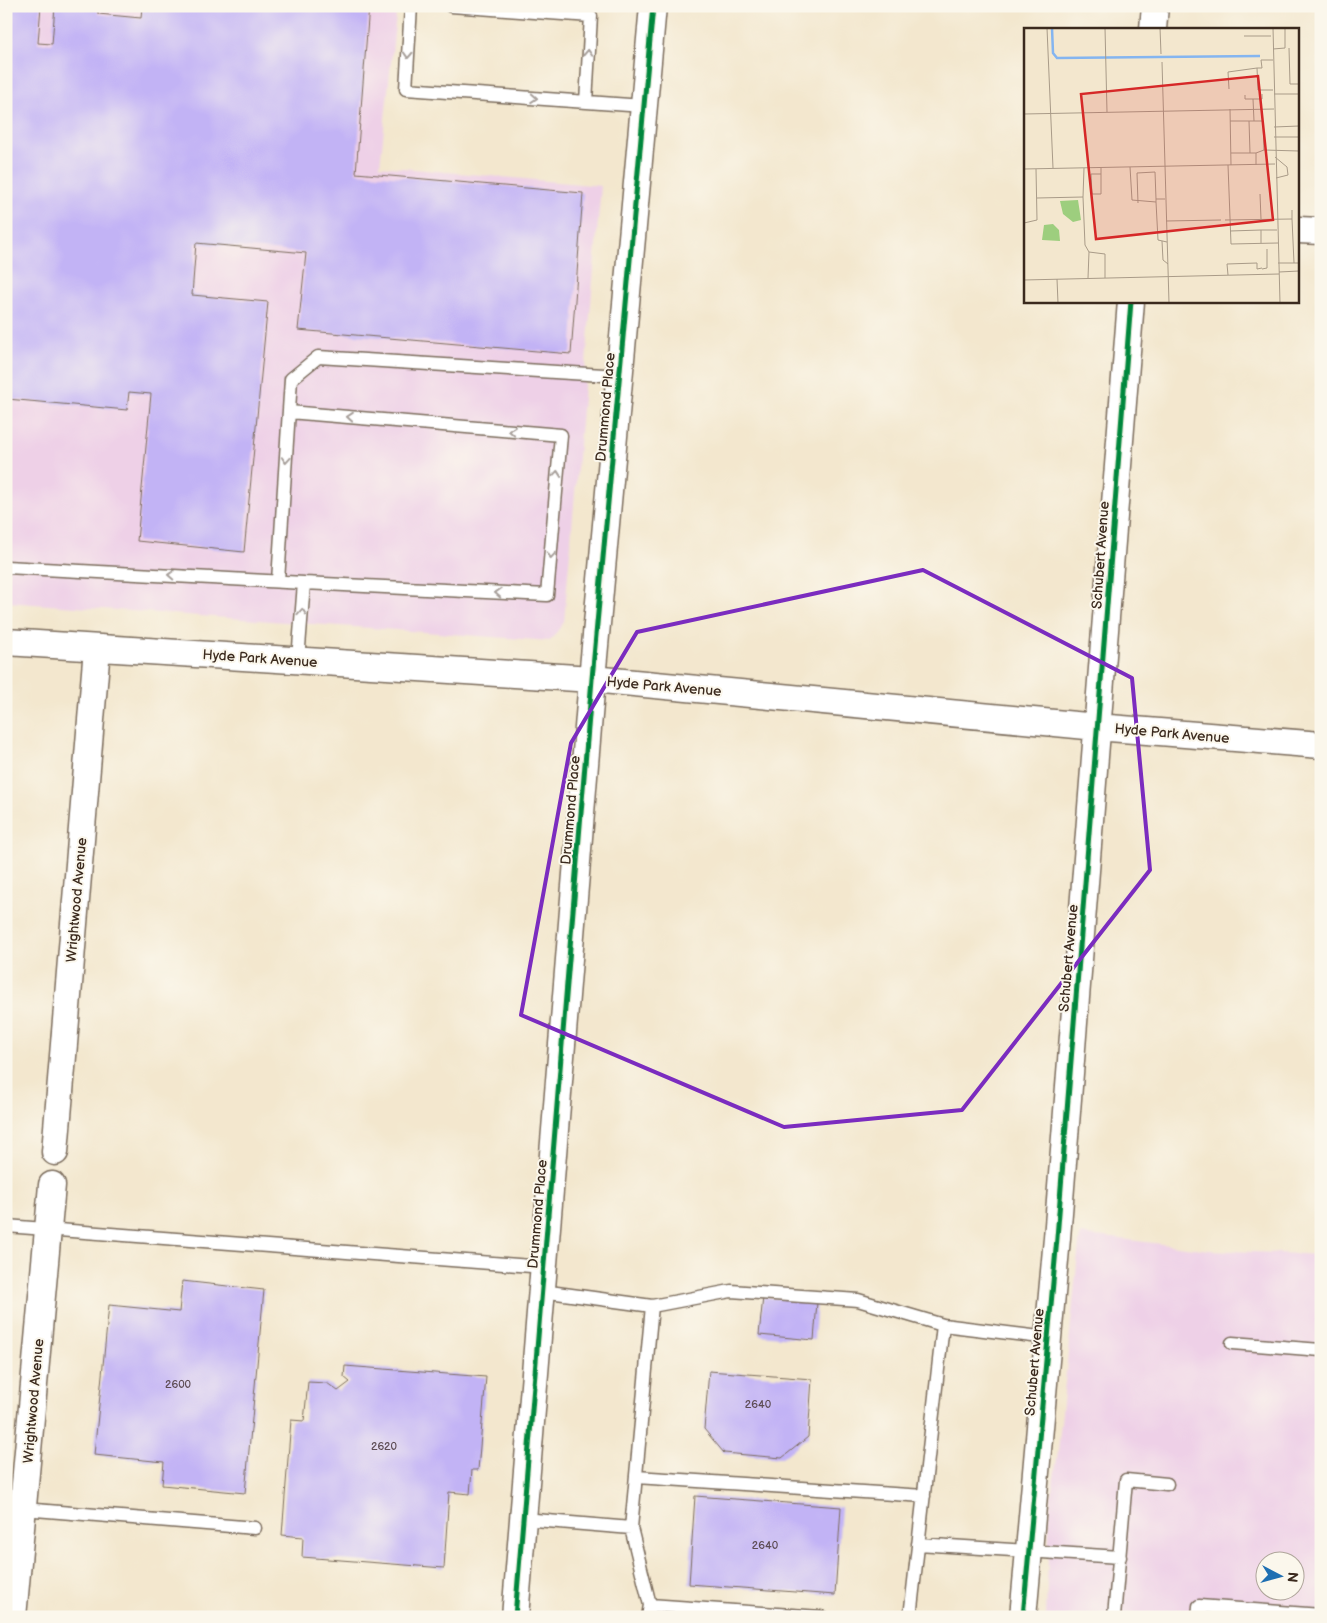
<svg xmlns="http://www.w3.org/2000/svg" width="1327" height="1623" viewBox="0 0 1327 1623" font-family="'Balsamiq Sans',sans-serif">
  <rect width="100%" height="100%" fill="#fbf7ec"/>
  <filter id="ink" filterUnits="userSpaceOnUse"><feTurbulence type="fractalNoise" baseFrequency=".02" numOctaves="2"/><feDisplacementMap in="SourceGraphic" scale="10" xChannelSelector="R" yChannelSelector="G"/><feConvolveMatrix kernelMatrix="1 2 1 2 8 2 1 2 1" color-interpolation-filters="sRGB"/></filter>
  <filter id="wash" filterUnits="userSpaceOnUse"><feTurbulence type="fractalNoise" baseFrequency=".0096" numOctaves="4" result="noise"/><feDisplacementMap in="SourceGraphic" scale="20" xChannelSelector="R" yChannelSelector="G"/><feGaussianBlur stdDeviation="1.12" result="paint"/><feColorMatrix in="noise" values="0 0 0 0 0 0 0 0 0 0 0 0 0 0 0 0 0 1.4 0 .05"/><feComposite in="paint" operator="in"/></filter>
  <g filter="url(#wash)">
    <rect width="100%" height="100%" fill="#f3e7ce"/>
    <path fill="#eed0e7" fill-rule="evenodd" d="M6,6H397L380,166L601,186L564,622L550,641L6,602Z
      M1080,1234L1210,1250L1321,1255V1617H1046L1050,1503L1058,1452ZM1264,1560H1294V1590H1264Z"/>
    <g id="blocks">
      <path fill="#c2b3f5" d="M6,6H41L38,43L52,44L55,6H98V14L141,18L142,6H369L356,173L583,193L571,354L298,330L306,253L196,243L192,295L268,302L244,552L137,541L151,394L129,392L127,410L7,399Z
        M182,1281L264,1290L245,1493L162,1485L164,1462L94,1455L109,1305L179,1312Z
        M763,1297L817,1302L814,1340L759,1335Z
        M345,1366L486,1377L478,1470H472L470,1494L449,1492L444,1568L302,1557L303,1537L282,1535L291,1420L304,1421L308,1382L327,1383L338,1391L350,1382L344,1377Z
        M709,1371L812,1379L808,1437L782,1458L724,1453L704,1429Z
        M695,1496L841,1507L835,1595L689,1584Z"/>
    </g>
  </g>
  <g filter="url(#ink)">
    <use href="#blocks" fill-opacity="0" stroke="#7b6c5c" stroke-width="1"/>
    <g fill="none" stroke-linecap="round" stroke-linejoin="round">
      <defs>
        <path id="service" d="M411,6L406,89L643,106
          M451,6L591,16L586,102
          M289,412L561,435L547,595L304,583
          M6,567L304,583L298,660
          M278,581L291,379L318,357L619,376
          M6,1226L544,1267
          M542,1291L652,1306L731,1291L858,1300L943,1325L1048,1338
          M1232,1343L1321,1350
          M636,1477L924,1496
          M23,1509L255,1528
          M523,1519L631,1528L652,1306
          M631,1528L650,1605L648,1617
          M918,1544L1120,1557
          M650,1605L821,1617
          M910,1617L943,1325
          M1114,1617L1126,1480L1167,1484
          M1198,1617L1199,1606L1321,1615"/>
        <path id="minor" d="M1153,29L1155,6
          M1298,230L1321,231
          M6,642L592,679L1097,727L1321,745
          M55,1152L97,648
          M13,1617L52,1185
          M515,1617L592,679L653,6
          M1023,1617L1057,1238L1131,301"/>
      </defs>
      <use href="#service" stroke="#7b6c5c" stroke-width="15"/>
      <use href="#minor" stroke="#7b6c5c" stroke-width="29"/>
      <use href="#service" stroke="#fff" stroke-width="12"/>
      <use href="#minor" stroke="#fff" stroke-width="26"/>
      <defs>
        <path id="cycleway" d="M515,1617L592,679L653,6
          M1023,1617L1057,1238L1131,301"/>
      </defs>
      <use href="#cycleway" stroke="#fbf7ec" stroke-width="8"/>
      <use href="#cycleway" stroke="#00873e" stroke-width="5"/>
    </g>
    <defs><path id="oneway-chevron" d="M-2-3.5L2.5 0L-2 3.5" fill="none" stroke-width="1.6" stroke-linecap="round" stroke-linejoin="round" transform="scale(1.25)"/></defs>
    <g stroke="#a79f9a">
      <use href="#oneway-chevron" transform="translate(588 53) rotate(-87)"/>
      <use href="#oneway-chevron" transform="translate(408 55) rotate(93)"/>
      <use href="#oneway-chevron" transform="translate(534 98) rotate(4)"/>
      <use href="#oneway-chevron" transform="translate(350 417) rotate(-175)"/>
      <use href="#oneway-chevron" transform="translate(512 431) rotate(-175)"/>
      <use href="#oneway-chevron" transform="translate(286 460) rotate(94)"/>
      <use href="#oneway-chevron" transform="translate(557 474) rotate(-85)"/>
      <use href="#oneway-chevron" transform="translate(551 555) rotate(95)"/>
      <use href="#oneway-chevron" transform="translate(171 575) rotate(-177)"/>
      <use href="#oneway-chevron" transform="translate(498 593) rotate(-177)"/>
      <use href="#oneway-chevron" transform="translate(302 612) rotate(-86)"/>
    </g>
  </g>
  <path fill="none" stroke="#7b2cbf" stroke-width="4" stroke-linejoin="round" d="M923,570L1132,678L1150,870L962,1110L784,1127L521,1015L571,743L637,632Z"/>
  <g text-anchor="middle" stroke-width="4" stroke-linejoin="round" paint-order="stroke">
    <g font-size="11" fill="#5d4c54">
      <text x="178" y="1388">2600</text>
      <text x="758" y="1408">2640</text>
      <text x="384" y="1450">2620</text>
      <text x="765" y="1549">2640</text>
    </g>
    <g font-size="14" fill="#3b2a1e" stroke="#fbf7ec">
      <text transform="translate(605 407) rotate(-85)" y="5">Drummond Place</text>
      <text transform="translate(1100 555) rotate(-86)" y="5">Schubert Avenue</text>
      <text transform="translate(260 658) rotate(4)" y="5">Hyde Park Avenue</text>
      <text transform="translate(664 686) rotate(5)" y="5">Hyde Park Avenue</text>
      <text transform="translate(1172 733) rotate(5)" y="5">Hyde Park Avenue</text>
      <text transform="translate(570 810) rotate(-85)" y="5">Drummond Place</text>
      <text transform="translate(76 900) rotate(-85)" y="5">Wrightwood Avenue</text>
      <text transform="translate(1068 958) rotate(-85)" y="5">Schubert Avenue</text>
      <text transform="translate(537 1214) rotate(-85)" y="5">Drummond Place</text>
      <text transform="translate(1034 1362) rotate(-85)" y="5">Schubert Avenue</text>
      <text transform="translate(33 1401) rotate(-85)" y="5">Wrightwood Avenue</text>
    </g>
  </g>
  <g transform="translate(1024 28)">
    <rect width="275" height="275" fill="#f3e7ce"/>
    <path d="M54,172L57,192L49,194L39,186L36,173ZM29,196L35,202L36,213L18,212L20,197Z" fill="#9dce7e"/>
    <path fill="none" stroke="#84b5f0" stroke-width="2.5" d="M28,0L29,25L33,30L236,28"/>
    <path fill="none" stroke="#a99b88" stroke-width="1" d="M23,0L29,140M81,0L83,84M136,0L137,26M249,0L256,275M220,8H247M265,20L266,56H275M249,21L261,20V0M249,32H237L238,40H233L234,62H249M138,34L145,275M205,61L204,44L233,40M250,66H275M221,67V71H238V66M229,71L230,93M206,81L207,137M0,86L250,81M206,93H239L240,122M225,93L226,125M250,99L275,98M250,109H275M207,125H232V137M232,125L240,122L275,123M251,129L263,139L264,147L252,150M204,137L207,216L254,215M106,139L108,172L132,174M77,140V166H68L67,146H77M0,141L251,136M236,166L237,191M59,169L60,140M13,170L59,169L61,217L65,224M141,171H132V174L134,212L143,214M114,175L113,145L131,144L132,171M268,191L270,235M201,192L268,191V182M142,193L197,192M0,195L13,192L12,141M237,202H253M206,203L237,202V215M138,213L139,232L144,236M254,235H275M238,241L243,240V221M255,244L275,243M204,247L203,236L233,235V241L238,240M64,250L65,224L81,226V250M33,251L34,275M0,252L255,246"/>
    <path fill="#d62828" fill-opacity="0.15" stroke="#d62828" stroke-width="2.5" d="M234,48L249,192L72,211L57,66Z"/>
    <rect width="275" height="275" fill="none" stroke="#3b2a1e" stroke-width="2.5"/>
  </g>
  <rect width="1327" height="1623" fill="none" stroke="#fbf7ec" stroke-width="25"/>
  <g transform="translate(1280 1576) rotate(96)"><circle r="24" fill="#fbf7ec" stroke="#aea59a"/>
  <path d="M0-4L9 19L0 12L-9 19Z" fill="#1f6fb2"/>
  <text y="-8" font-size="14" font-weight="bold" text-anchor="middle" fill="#3b2a1e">N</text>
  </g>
</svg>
